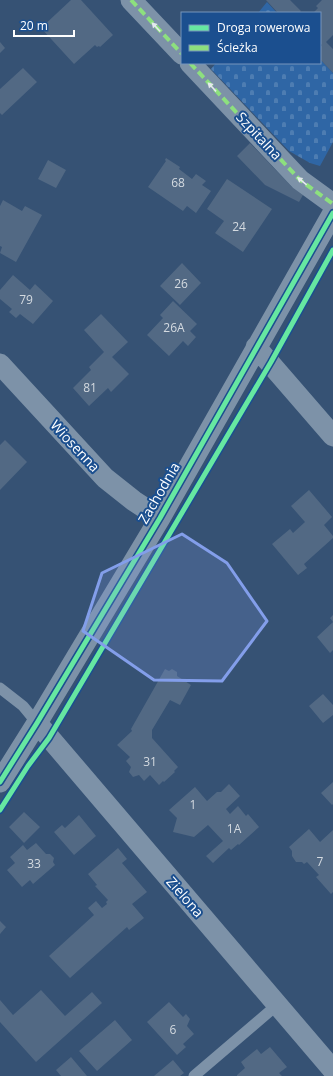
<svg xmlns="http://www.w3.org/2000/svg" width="333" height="1076" viewBox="0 0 333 1076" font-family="'Open Sans',sans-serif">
  <defs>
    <pattern id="cemetery-stones" width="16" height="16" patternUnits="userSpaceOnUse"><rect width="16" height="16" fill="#2f66a5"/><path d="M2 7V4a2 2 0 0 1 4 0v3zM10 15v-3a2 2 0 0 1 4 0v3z" fill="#4e7db2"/></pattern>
  </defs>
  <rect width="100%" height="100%" fill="#365274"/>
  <path fill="url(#cemetery-stones)" d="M267,2L277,13H258Z
    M320,59L333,73V142L320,166L310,163L289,151L211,69L216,63H320Z"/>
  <path fill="#526984" d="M71,0H81L113,35L100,47L99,46L97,47L95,45L74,64L41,28Z
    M266,0H290L301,11L299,13H278Z
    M322,0H333V35L326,42L333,49V73L320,59V48L322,45L320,43V13H313L318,8L316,6Z
    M0,42L5,48L0,53Z
    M23,68L37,82L2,115L0,113V89Z
    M250,143L292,187L303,195L299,202L265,185L237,156Z
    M166,158L180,167L179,169L192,179L196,174L206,181L202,185L211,191L196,213L187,206L183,211L148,187L166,161L165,160Z
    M48,160L66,170L56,188L38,179Z
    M227,179L272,209L243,252L215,233L224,221L207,209Z
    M3,200L22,211L25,206L42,215L16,262L0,253L2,247L0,246V206Z
    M182,263L201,283L180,305L160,286Z
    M13,275L30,290L35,284L53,301L33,324L20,314L16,318L9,312L12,309L0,299V290Z
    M173,301L197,324L190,331L196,337L188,346L183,341L169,356L147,335L163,318L160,315Z
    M101,314L128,342L112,357L129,374L111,392L108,388L89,406L73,388L91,370L89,367L104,352L84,330Z
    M5,440L27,462L0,490V445Z
    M309,490L332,517L324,525L333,536V538L304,564L307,568L298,575L272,544L290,529L293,533L305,522L291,506Z
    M333,615V650L330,653L317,637L333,622L330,618Z
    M165,669L169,671L172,669L177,672V676L191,685L180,705L170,700L152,730V738L178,767L174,771L175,772L164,782L163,781L159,785L150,775L144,781L139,775L133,777L129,772L131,767L126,761L130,757L117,745L132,731L131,729Z
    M323,694L333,705V715L323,723L309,706Z
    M333,782V804L332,805L321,793Z
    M229,784L240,796L226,809L230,814L238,806L246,816L248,814L259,827L239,845L238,844L231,850L229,848L213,863L206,856L223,841L208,825L194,837L173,832L177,818L169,810L195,787L207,801L217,792H221Z
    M24,812L40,827L24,843L9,827Z
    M79,815L96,836L74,855L54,832L62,825L65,828Z
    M309,829L320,842L333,830V892L331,894L316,877L319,875L307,862L304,864L302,862H296L292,856V851L289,847Z
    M36,843L46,854H50L54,858L53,862L55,865L33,884L30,880L22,887L7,870L15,863L10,857L23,845L27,850Z
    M118,848L127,859L122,863L147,892L132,904L144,918L129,930L127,927L70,978L49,956L94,915L88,908L96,901L102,908L107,904L106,902L108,900L95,886L97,885L88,874Z
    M0,921L6,927L0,934Z
    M41,990L65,1016L92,992L102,1003L36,1062L0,1022V1000L13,1015Z
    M169,1002L183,1017L186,1014L190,1019L187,1026L194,1034L183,1044L186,1047L177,1055L147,1022Z
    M115,1020L132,1040L97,1071L79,1051Z
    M270,1047L287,1067L279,1073L282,1076H237V1075L245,1068L241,1062L257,1049L261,1054Z
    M71,1057L87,1076H61L56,1070Z
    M173,1060L184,1073L180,1076H154Z"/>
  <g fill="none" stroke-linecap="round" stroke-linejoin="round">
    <path stroke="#7d92a8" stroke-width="11" d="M0,688L23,706L37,723
      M194,1076L277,1005"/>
    <path stroke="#7d92a8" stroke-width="21" d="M131,0L182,54
      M190,63L300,180L333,204
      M256,347L333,436
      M0,364L105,478L134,501L160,518
      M37,723L333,1070
      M0,782L37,723L160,518L333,213"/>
    <path stroke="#8de07e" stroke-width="4" stroke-dasharray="8 4" stroke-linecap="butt" d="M131,0L182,54
      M190,63L300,180L333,204"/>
    <defs>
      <path id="cycleway" d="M0,782L37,723L160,518L333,213
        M0,810L28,766L49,738L271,362L333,250"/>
    </defs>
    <use href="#cycleway" stroke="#1b4f8f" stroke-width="8"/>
    <use href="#cycleway" stroke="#66e7a1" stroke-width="5"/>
  </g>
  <defs><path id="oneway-solid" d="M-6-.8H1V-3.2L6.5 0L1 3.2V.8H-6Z"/></defs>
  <g fill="#e5e9ee">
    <use href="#oneway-solid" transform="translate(156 27) rotate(-133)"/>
    <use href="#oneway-solid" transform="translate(212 87) rotate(-133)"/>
    <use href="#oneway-solid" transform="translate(302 181) rotate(-141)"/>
  </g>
  <path fill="#839eea" fill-opacity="0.2" stroke="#839eea" stroke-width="3" stroke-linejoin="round" d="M182,534L227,563L267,621L222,681L154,680L83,631L102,573Z"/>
  <g text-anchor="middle" stroke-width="4" stroke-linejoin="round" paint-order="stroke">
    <g font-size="12" fill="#d4dae0">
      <text x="178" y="187">68</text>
      <text x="239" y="231">24</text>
      <text x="181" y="288">26</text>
      <text x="26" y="304">79</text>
      <text x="174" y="332">26A</text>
      <text x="90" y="392">81</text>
      <text x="150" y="766">31</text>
      <text x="193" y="809">1</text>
      <text x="234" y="833">1A</text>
      <text x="320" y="866">7</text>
      <text x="34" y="868">33</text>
      <text x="173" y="1034">6</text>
    </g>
    <g font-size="14" fill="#fff" stroke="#1b4f8f">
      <text transform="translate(259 136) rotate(47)" y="5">Szpitalna</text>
      <text transform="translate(75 446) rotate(47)" y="5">Wiosenna</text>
      <text transform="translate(159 493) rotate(-60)" y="5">Zachodnia</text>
      <text transform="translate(185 897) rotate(49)" y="5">Zielona</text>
    </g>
  </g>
  <rect x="181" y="12" width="140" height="52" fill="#1b4f8f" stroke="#7695bc"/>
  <rect x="189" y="25" width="20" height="6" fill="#66e7a1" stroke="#7695bc"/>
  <text x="217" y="32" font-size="12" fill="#ffffff">Droga rowerowa</text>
  <rect x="189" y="45" width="20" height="6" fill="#8de07e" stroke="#7695bc"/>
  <text x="217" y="52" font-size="12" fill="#ffffff">Ścieżka</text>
  <path d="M14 30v6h60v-6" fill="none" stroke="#ffffff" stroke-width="2"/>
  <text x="20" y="30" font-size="12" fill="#ffffff" stroke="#1b4f8f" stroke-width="3" paint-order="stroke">20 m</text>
</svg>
